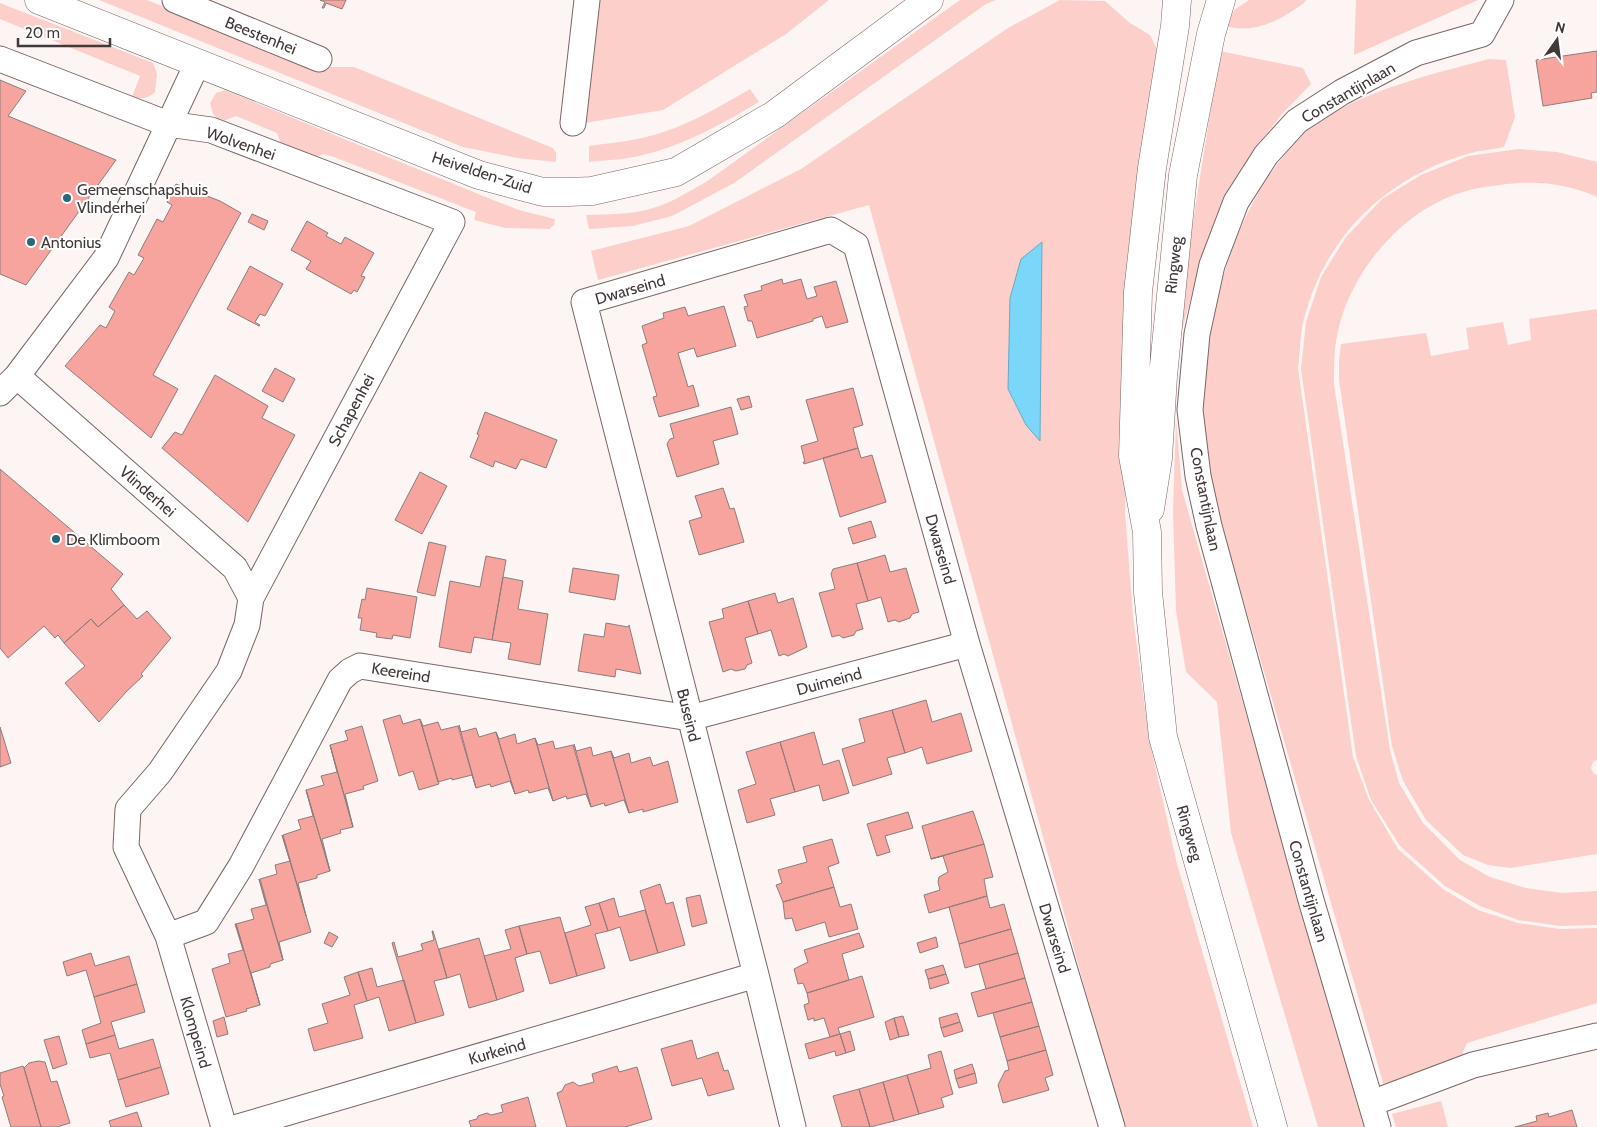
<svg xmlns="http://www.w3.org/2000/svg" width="1597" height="1127" viewBox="0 0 1597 1127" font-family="Cabin,sans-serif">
  <rect width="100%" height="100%" fill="#fdf4f4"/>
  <path fill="#fccfcb" d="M99,0H147L314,67H354L553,148L556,153V162L517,158L463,147Z
    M598,0H829L786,34L663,110L585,123Z
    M960,0H996L986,4L734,183L672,216L633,226L589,229L586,215C608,214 631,215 653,208C672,203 689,191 706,182Z
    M1060,0L1105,1L1130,23L1150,35L1157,49L1152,94L1130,352L1125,513L1133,616L1149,739L1177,864L1253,1127H1123L869,205L598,280L591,251L689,226L801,169L1008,28Z
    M1249,0H1306L1304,3C1282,19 1255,35 1226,26L1234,10Z
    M1356,0H1478L1354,55Z
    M0,3L153,63L157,74L155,92C147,99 142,99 132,97L140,76L0,19Z
    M1220,51L1303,68L1311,84L1282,114L1251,154L1225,201L1204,249L1181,334L1191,234Z
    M1489,59L1506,60L1515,117L1504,147C1492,150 1479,150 1467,154C1386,178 1325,236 1304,319C1300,335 1300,352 1298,368L1353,757L1369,800L1398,849L1443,889L1478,910L1518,923L1560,929L1597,928V1003L1467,1043L1463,1052L1465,1061L1384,1086L1210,485C1208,466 1200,435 1201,417C1205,327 1227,223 1287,152C1294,144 1301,133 1309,127C1362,91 1428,75 1489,59Z
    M750,89L759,102C720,125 683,146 639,156C623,160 605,160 589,162V146C608,143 627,142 646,137C684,128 717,108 750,89Z
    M225,90L488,198L519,210L555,219L554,225L549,229L505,228L474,220L476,212L334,157L323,154L315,158L282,147L277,133L236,116L221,122L213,114L210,103L216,93Z
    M1519,149L1557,152L1597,162V197C1567,183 1533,180 1500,185C1479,187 1457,192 1438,202C1390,226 1349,279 1338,331C1334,348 1334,367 1334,384L1390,750L1399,783L1423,823L1460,860L1490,877L1526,888L1562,893L1597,891V925L1560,926L1518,920L1480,906L1445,886L1400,846L1371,800L1356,756L1301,369L1306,322L1321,277L1346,237L1382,199L1421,175L1468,156Z
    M1597,309V760L1593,762L1591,768L1594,774L1597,775V854L1510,868L1488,865L1463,855L1426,820L1403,781L1392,746L1339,380V360L1341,344L1426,333L1431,356L1469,349L1466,328L1503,322L1508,345L1531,340L1529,319Z
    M1176,420L1182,490L1364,1127H1318L1231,833L1217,702L1186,672L1176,611L1173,511Z
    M1441,1101L1448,1127H1396L1392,1114Z"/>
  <path fill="#7bd7f9" stroke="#6aa8bf" d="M1042,242L1040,441L1026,425L1008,389L1010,298L1021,259Z"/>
  <path fill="#f7a49e" stroke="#8f7c7b" d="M320,0H346L342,9L326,3L324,8H322L325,2Z
    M1597,51V92L1591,93L1592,98L1543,106L1536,60Z
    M0,80L26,91L8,116L116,160L26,285L0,274Z
    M176,184L220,201L241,213L153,375L178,389L151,438L65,366L100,325L106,328L115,311L109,307L129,272L134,275L144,258L138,255L157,219L163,222L172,205L167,202Z
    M252,214L268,221L264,230L248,222Z
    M307,221L328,233L326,236L341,244L345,237L374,253L361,276L365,277L357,292L354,290L351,294L306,269L311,261L291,250Z
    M250,266L283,284L265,316L260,314L255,322L260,325L259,326L227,309Z
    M782,279L783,284L801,279L807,299L817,296L814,287L836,281L848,322L826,328L822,316L813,319V321L757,338L752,321H748L744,307L748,306L744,295L762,290L761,286Z
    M724,306L736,346L697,357L694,348L678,353L688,387L693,385L699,406L659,417L653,397L657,396L642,345L647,343L642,326L664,318L663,313L685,307L688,316Z
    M275,368L295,379L283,402L262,391Z
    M215,375L268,406L262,418L295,435L248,522L162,448L175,432L182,435Z
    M853,388L863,425L853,428L858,448L804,464L803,462H805L801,446L818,441L806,400Z
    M749,396L752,407L741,410L737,399Z
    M731,407L738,434L713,441L719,464L677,477L667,444L670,439L674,438L670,424Z
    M485,412L557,440L546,468L521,459L516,469L495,461L493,467L470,457L479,435L477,434Z
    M858,448L861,458L872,455L886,502L840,517L823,458Z
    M0,469L123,574L111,589L124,605L98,627L91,619L64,643L58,635L55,638L44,626L8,658L0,648Z
    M420,472L447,486L422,534L395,520Z
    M723,488L730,509L734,508L744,542L699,555L689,521L702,517L695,496Z
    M871,521L876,537L853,544L848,528Z
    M429,542L446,546L435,596L417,592Z
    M885,555L890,572L906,568L919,612L912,614L910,618L899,622L895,620L888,622L881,597L868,601L857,563Z
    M486,556L506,560L492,640L474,637L471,653L439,647L450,581L480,587Z
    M857,563L868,601L856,604L863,629L856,631L854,635L843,638L839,635L832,637L819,593L835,589L831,574L833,569Z
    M573,568L619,575L615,600L569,592Z
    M503,577L523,581L518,609L548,614L540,665L508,659L511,643L492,640Z
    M367,588L417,597L410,638L393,635L392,639L376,637L377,633L360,630L362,618H358L362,599L365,600Z
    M775,593L778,603L793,598L807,647L788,656L784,654L779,656L771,630L758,634L748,601Z
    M748,601L758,634L745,638L752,663L747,665L745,669L736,671L731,669L723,672L709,622L724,618L722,609Z
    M124,605L137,619L147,611L171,638L141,674L143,676L127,691L99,722L65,683L85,666L64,643L91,619L98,627Z
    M606,623L628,627L629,625L641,674L616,669L615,677L578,671L584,634L604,637Z
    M926,700L932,722L961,713L972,751L927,764L922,747L905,753L892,710Z
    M892,710L905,753L887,758L892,774L853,786L842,749L865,742L859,719Z
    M400,715L403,724L420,719L439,784L419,790L413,771L399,776L383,720Z
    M420,719L423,726L438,722L441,730L458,726L476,788L472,775L452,780V778L438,782Z
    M459,725L461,732L476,728L479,737L496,732L515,794L510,781L491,787L490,784L476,788Z
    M362,726L378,781L363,786L364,789L345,794L353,827L330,745L348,740L345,731Z
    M0,727L11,763L0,767Z
    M496,732L499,739L515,734L517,744L535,738L553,801L548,788L529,793L528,790L515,794Z
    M814,732L823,765L839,760L849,793L823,801L819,785L795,792L780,742Z
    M535,738L538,745L553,741L555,749L573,745L591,807L586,794L567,799L566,796L553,801Z
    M780,742L795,792L770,799L775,815L747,823L738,790L756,784L746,752Z
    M574,744L576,751L591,747L593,756L611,751L629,813L624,800L605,806L604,803L591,807Z
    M330,745L353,827L340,830L341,833L322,839L330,871L306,790L324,785L321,776L337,772Z
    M611,751L614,758L629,753L631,763L650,757L653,766L668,761L678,802L643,812V809L629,813Z
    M306,790L330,871L317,875V878L298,883L306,916L283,835L301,829L298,820L313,816Z
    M973,811L984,844L931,859L922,826Z
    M908,812L913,828L885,836L890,852L877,856L867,824Z
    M282,835L311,932L279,942L283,960L260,879L277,874L275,865L290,861Z
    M832,839L839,863L828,867L834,887L783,902L776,885L782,883L778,870L807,862L803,847Z
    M984,844L993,877L984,879L987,896L929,913L924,895L940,890L938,882L939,877L948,872L943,856L931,859Z
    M259,879L283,960L270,964V967L251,973L260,1005L236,924L254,919L251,909L266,905Z
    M660,884L666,904L673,902L685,945L658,953L640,891Z
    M834,887L840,907L851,904L858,929L829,937L825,922L796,931L792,918L785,919L783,902Z
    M700,895L707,923L692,927L686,898Z
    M987,896L990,908L1004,904L1011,929L959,944L949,907Z
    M614,898L619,917L645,910L658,953L630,961L620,927L608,931L599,903Z
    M599,903L608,931L595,934L605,968L577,976L565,933L591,925L585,907Z
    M560,917L577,976L550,984L540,951L527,954L519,926Z
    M235,924H236L260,1005L246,1009L247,1011L226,1017L212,969L230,963L228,954L243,950Z
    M519,926L527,954L515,958L524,991L497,1000L484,956L511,949L505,930Z
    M1011,929L1018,953L965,968L959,944Z
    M432,931H433L447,978L434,981L444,1015L416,1023L392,943L394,942L398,957L423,950L421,944L434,940Z
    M329,932L338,937L332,947L324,943Z
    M859,933L864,947L842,954L849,980L807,993L803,983L798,984L794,969L808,962L804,950Z
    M936,937L938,947L920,953L917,943Z
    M479,938L497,1000L469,1008L460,974L447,978L439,949Z
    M91,953L95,966L129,956L137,984L94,997L86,970L67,976L63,962Z
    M1018,953L1025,978L986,989L979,964Z
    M943,965L946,974L928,979L925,970Z
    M372,968L377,987L404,980L416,1023L389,1031L379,997L367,1001L358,972Z
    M358,972L367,1001L354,1005L363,1038L314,1051L308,1029L328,1023L322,1004L350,995L344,977Z
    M946,974L949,983L930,989L928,979Z
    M862,976L874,1017L838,1028L840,1034L830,1037L824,1018L814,1021V1018L808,1020L804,1005L809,1003L807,993Z
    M1025,978L1032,1002L978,1017L971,993Z
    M137,984L145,1012L111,1022L115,1035L86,1044L82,1030L101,1023L94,997Z
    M1032,1002L1039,1026L1000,1037L993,1013Z
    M957,1013L960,1022L941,1028L939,1018Z
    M903,1016L909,1035L899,1037L894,1018Z
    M224,1017L228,1034L217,1037L213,1021Z
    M894,1018L899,1037L890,1040L885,1022Z
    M960,1022L963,1031L944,1037L941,1028Z
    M1039,1026L1046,1050L1007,1061L1000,1037Z
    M850,1031L855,1050L846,1053L840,1034Z
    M840,1034L846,1053L836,1056L835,1051L809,1059L805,1044Z
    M115,1035L119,1049L153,1039L161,1067L118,1080L110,1053L90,1058L86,1044Z
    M59,1036L67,1064L53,1069L44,1040Z
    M692,1040L697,1059L718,1052L724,1071L728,1070L734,1089L708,1096L702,1078L672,1086L661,1049Z
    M1046,1050L1053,1075L1045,1078L1049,1090L1003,1103L998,1085L1005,1071L1009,1070L1007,1061Z
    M941,1051L953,1094L941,1098L944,1107L919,1114L907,1075L931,1068L928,1055Z
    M38,1061L45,1062L51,1082L57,1081L70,1123L57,1127H41L24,1068L29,1063Z
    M972,1064L975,1073L956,1079L954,1070Z
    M23,1066L24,1068L41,1127H11L2,1097L4,1096L0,1084V1073Z
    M617,1066L619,1072L637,1067L652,1119L625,1127H567L557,1093L562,1091L565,1085L573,1082L579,1086L594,1082L592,1074Z
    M161,1067L169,1094L126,1107L118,1080Z
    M975,1073L977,1083L959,1088L956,1079Z
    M907,1075L919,1114L894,1121L883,1082Z
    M883,1082L894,1121L870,1127L859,1089Z
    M859,1089L870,1127H842L833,1096Z
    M528,1097L536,1127H471L469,1121L477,1119L478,1116L487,1113L491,1115L503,1112L501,1105Z
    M1572,1110L1577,1127H1515L1537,1121L1536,1116L1548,1113L1549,1117Z
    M137,1112L142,1127H111L109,1121Z"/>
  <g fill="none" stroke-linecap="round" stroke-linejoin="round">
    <defs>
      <path id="street" d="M175,0L319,59
        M0,59L168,124L211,130L452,222L251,598
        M197,64L106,258L17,376L235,568L251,598L247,625L229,671L160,772L128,809L126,847L168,936L224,1127
        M573,123L587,0
        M0,393L17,376
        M168,936L206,922L241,866L340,680L350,671L360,666L690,718L967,644
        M1372,1103L1473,1065L1597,1036
        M238,1127L756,975
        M793,1127L756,975L584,302L831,230L856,245L967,644L1112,1127
        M1378,1127L1311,900L1209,526L1198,476L1190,410L1197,334L1212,265L1236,202L1266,155L1297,121L1342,92L1416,53L1482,34L1501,0"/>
      <path id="secondary" d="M39,0L479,175L543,192H568L592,191L676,172L774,115L929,0
        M1177,0L1175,26L1152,168L1138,292L1133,456L1147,532L1148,592L1163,737L1273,1127
        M1150,509L1158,458L1163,376L1183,175L1211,34L1221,0"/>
    </defs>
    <use href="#street" stroke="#786665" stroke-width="27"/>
    <use href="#secondary" stroke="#786665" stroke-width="29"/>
    <use href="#street" stroke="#fff" stroke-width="25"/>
    <use href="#secondary" stroke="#fff" stroke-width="28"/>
  </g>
  <g fill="#27667c" stroke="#fff" stroke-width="2">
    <circle cx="67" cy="198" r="5"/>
    <circle cx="31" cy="242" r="5"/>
    <circle cx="56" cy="539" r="5"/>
  </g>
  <g text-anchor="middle" stroke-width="4" stroke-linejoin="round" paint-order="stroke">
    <g font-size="16" fill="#413938" stroke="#fff">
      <text transform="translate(261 35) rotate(22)" y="6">Beestenhei</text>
      <text transform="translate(1348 92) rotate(-30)" y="6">Constantijnlaan</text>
      <text transform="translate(241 143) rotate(19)" y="6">Wolvenhei</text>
      <text transform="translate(482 172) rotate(18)" y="6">Heivelden-Zuid</text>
      <text transform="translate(1173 265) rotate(-84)" y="6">Ringweg</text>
      <text transform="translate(630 289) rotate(-16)" y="6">Dwarseind</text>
      <text transform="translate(351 410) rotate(-62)" y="6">Schapenhei</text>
      <text transform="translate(148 491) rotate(41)" y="6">Vlinderhei</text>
      <text transform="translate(1206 499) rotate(79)" y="6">Constantijnlaan</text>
      <text transform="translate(941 549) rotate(74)" y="6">Dwarseind</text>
      <text transform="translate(401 672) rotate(9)" y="6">Keereind</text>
      <text transform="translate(829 681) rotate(-15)" y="6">Duimeind</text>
      <text transform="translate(689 715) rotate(76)" y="6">Buseind</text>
      <text transform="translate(1190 833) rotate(74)" y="6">Ringweg</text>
      <text transform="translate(1309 891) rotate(74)" y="6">Constantijnlaan</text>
      <text transform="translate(1055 938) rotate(73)" y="6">Dwarseind</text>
      <text transform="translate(196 1032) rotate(74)" y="6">Klompeind</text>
      <text transform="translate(497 1051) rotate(-16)" y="6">Kurkeind</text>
    </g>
    <g font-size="16" fill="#413938" stroke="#fff" text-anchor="start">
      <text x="77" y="195">Gemeenschapshuis<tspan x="77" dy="18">Vlinderhei</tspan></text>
      <text x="41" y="248">Antonius</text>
      <text x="66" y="545">De Klimboom</text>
    </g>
  </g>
  <g transform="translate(1557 40) rotate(14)" stroke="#ffffff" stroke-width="4" paint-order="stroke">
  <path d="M0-4L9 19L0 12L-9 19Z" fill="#413938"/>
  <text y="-8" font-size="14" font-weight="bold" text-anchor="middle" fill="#413938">N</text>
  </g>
  <path d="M18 38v8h92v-8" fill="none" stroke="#413938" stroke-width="2.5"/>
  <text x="25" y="38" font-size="15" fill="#413938" stroke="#ffffff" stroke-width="4" paint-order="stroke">20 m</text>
</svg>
